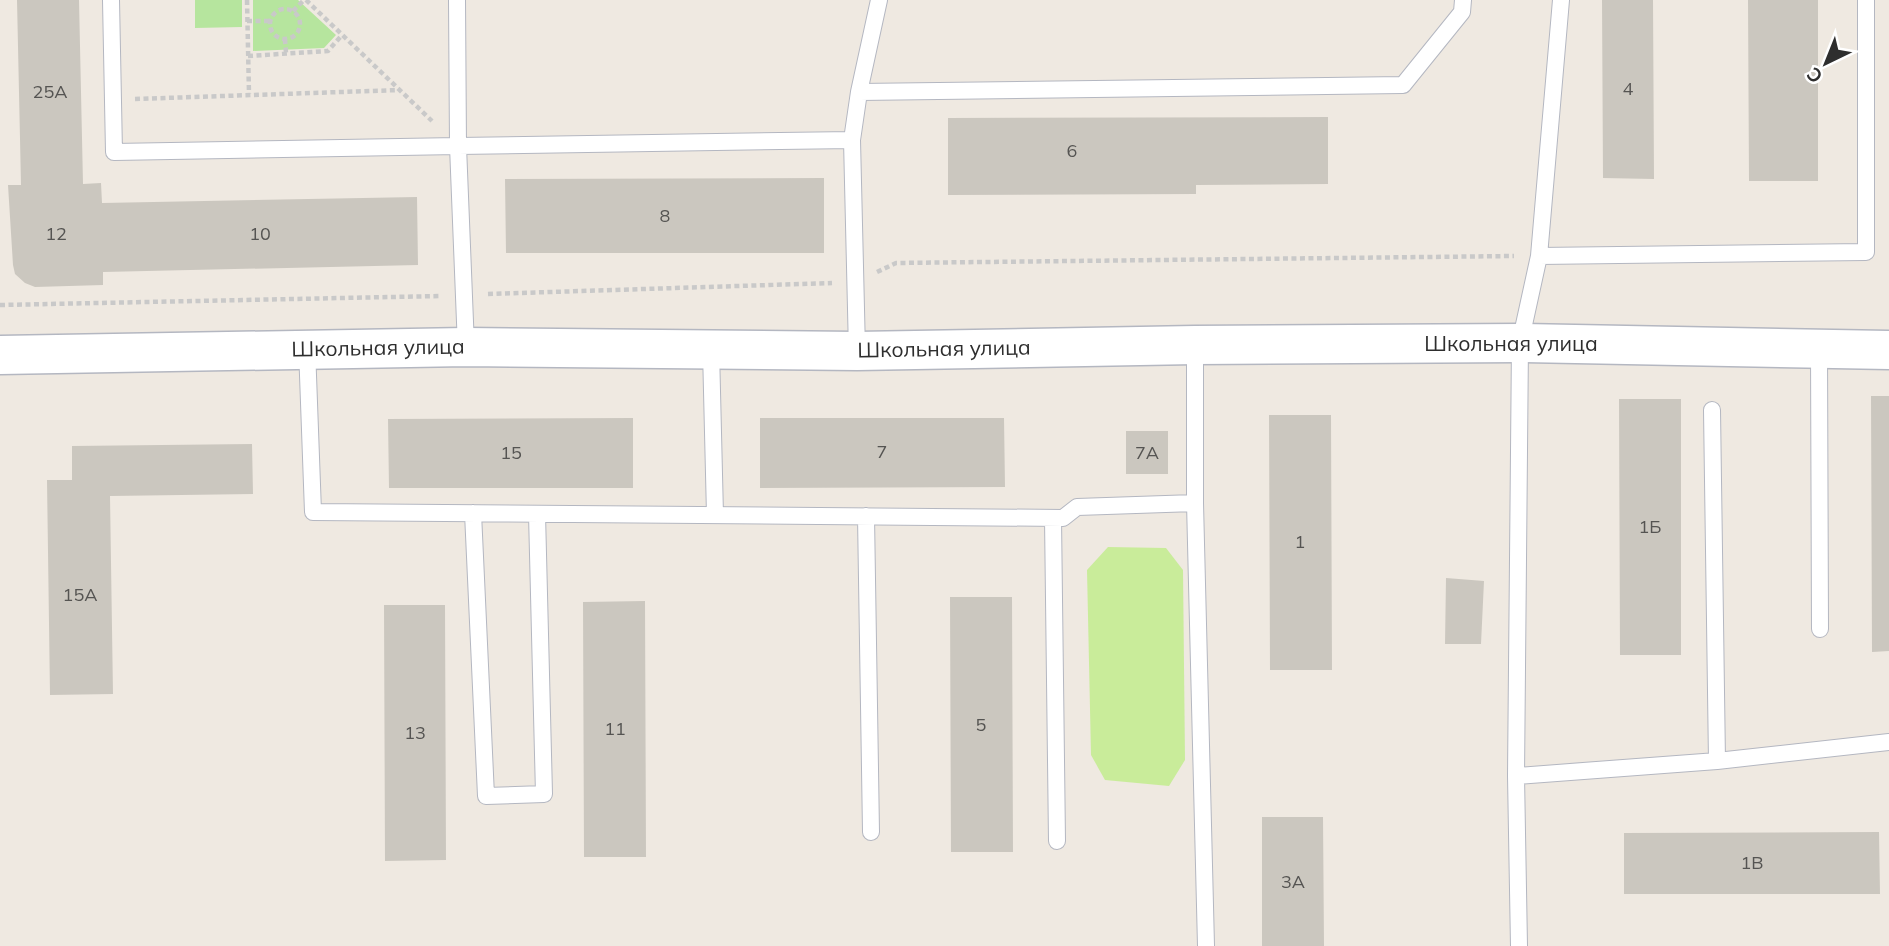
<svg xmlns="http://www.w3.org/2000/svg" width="1889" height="946" viewBox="0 0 1889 946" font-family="Mulish,sans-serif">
  <rect width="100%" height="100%" fill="#efe9e1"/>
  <path fill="#b6e59e" d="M195,0H242V27L195,28Z
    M253,0H298L336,35L324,48L253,51Z"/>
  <path fill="#c9ec9a" d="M1108,547L1166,548L1183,570L1185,760L1169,786L1105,780L1091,755L1087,570Z"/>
  <path fill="#cbc7bf" d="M17,0H79L83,184L101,183L102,203L417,197L418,265L103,272V285L35,287L25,283L15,274L13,265L8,185H21Z
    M1602,0H1653L1654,179L1603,178Z
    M1748,0H1818V181H1749Z
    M1328,117V184L1196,185V194L948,195V118Z
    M824,178V253H506L505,179Z
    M1871,396H1889V651L1872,652Z
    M1619,399H1681V655H1620Z
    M1269,415H1331L1332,670H1270Z
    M633,418V488H389L388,419Z
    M760,418H1004L1005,487L760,488Z
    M1126,431H1168V474H1126Z
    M252,444L253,494L110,496L113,694L50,695L47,480H72V446Z
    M1446,578L1484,581L1481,644H1445Z
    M950,597H1012L1013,852H951Z
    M645,601L646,857H584L583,602Z
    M384,605H445L446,860L385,861Z
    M1262,817H1323L1324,946H1262Z
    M1879,832L1880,894H1624V833Z"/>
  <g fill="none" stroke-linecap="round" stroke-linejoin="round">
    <defs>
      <path id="lane" d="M111,0L114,152L458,146L466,347
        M457,0L458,146L852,140
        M859,92L1403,85L1462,12L1463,0
        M1539,256L1866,252V0
        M307,348L313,512L1063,518L1077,507L1195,503V345
        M1819,348L1820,629
        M711,350L715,515
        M857,351L852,140L859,92L879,0
        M1712,410L1717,761
        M1195,503L1206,946
        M473,513L486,796L544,794L537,514
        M866,516L871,832
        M1053,518L1057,841
        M1516,776L1717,761L1889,742
        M1519,946L1516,776L1520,343L1539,256L1561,0"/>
      <path id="secondary" d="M0,355L466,347L857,351L1195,345L1520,343L1889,350"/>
    </defs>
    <use href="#lane" stroke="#b4b7c1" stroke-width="18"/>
    <use href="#secondary" stroke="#b4b7c1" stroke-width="41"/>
    <path stroke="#c9c9c9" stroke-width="4.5" stroke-dasharray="5 3.5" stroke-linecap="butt" d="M247,0L249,94
      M306,0L432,121
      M270 24a15 15 0 1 1 30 0a15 15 0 1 1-30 0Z
      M293,11L304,0
      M247,21H271
      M285,39L286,53
      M248,56L328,51L342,35
      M135,99L400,90
      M877,272L896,263L1514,256
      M488,294L832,283
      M0,305L440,296"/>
    <use href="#lane" stroke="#fff" stroke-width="16"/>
    <use href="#secondary" stroke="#fff" stroke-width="38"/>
  </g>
  <g text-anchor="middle" stroke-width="6" stroke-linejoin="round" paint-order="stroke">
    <g font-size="18" fill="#555452">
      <text x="1628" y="95">4</text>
      <text x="50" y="98">25А</text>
      <text x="1072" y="157">6</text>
      <text x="665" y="222">8</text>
      <text x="56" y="240">12</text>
      <text x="260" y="240">10</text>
      <text x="882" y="458">7</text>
      <text x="511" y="459">15</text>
      <text x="1147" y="459">7А</text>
      <text x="1650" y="533">1Б</text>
      <text x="1300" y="548">1</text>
      <text x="80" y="601">15А</text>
      <text x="981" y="731">5</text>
      <text x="615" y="735">11</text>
      <text x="415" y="739">13</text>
      <text x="1752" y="869">1В</text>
      <text x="1293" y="888">3А</text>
    </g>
    <g font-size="21" fill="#2e2e2e" stroke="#fff">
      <text x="1511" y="351">Школьная улица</text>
      <text transform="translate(378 348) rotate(-1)" y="7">Школьная улица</text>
      <text transform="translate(944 349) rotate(-1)" y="7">Школьная улица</text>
    </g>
  </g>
  <g transform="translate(1826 63) rotate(223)" stroke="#ffffff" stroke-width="5" paint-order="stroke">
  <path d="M0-5L12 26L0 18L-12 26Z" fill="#2e2e2e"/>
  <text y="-10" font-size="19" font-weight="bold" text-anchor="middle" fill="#2e2e2e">С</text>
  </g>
</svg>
